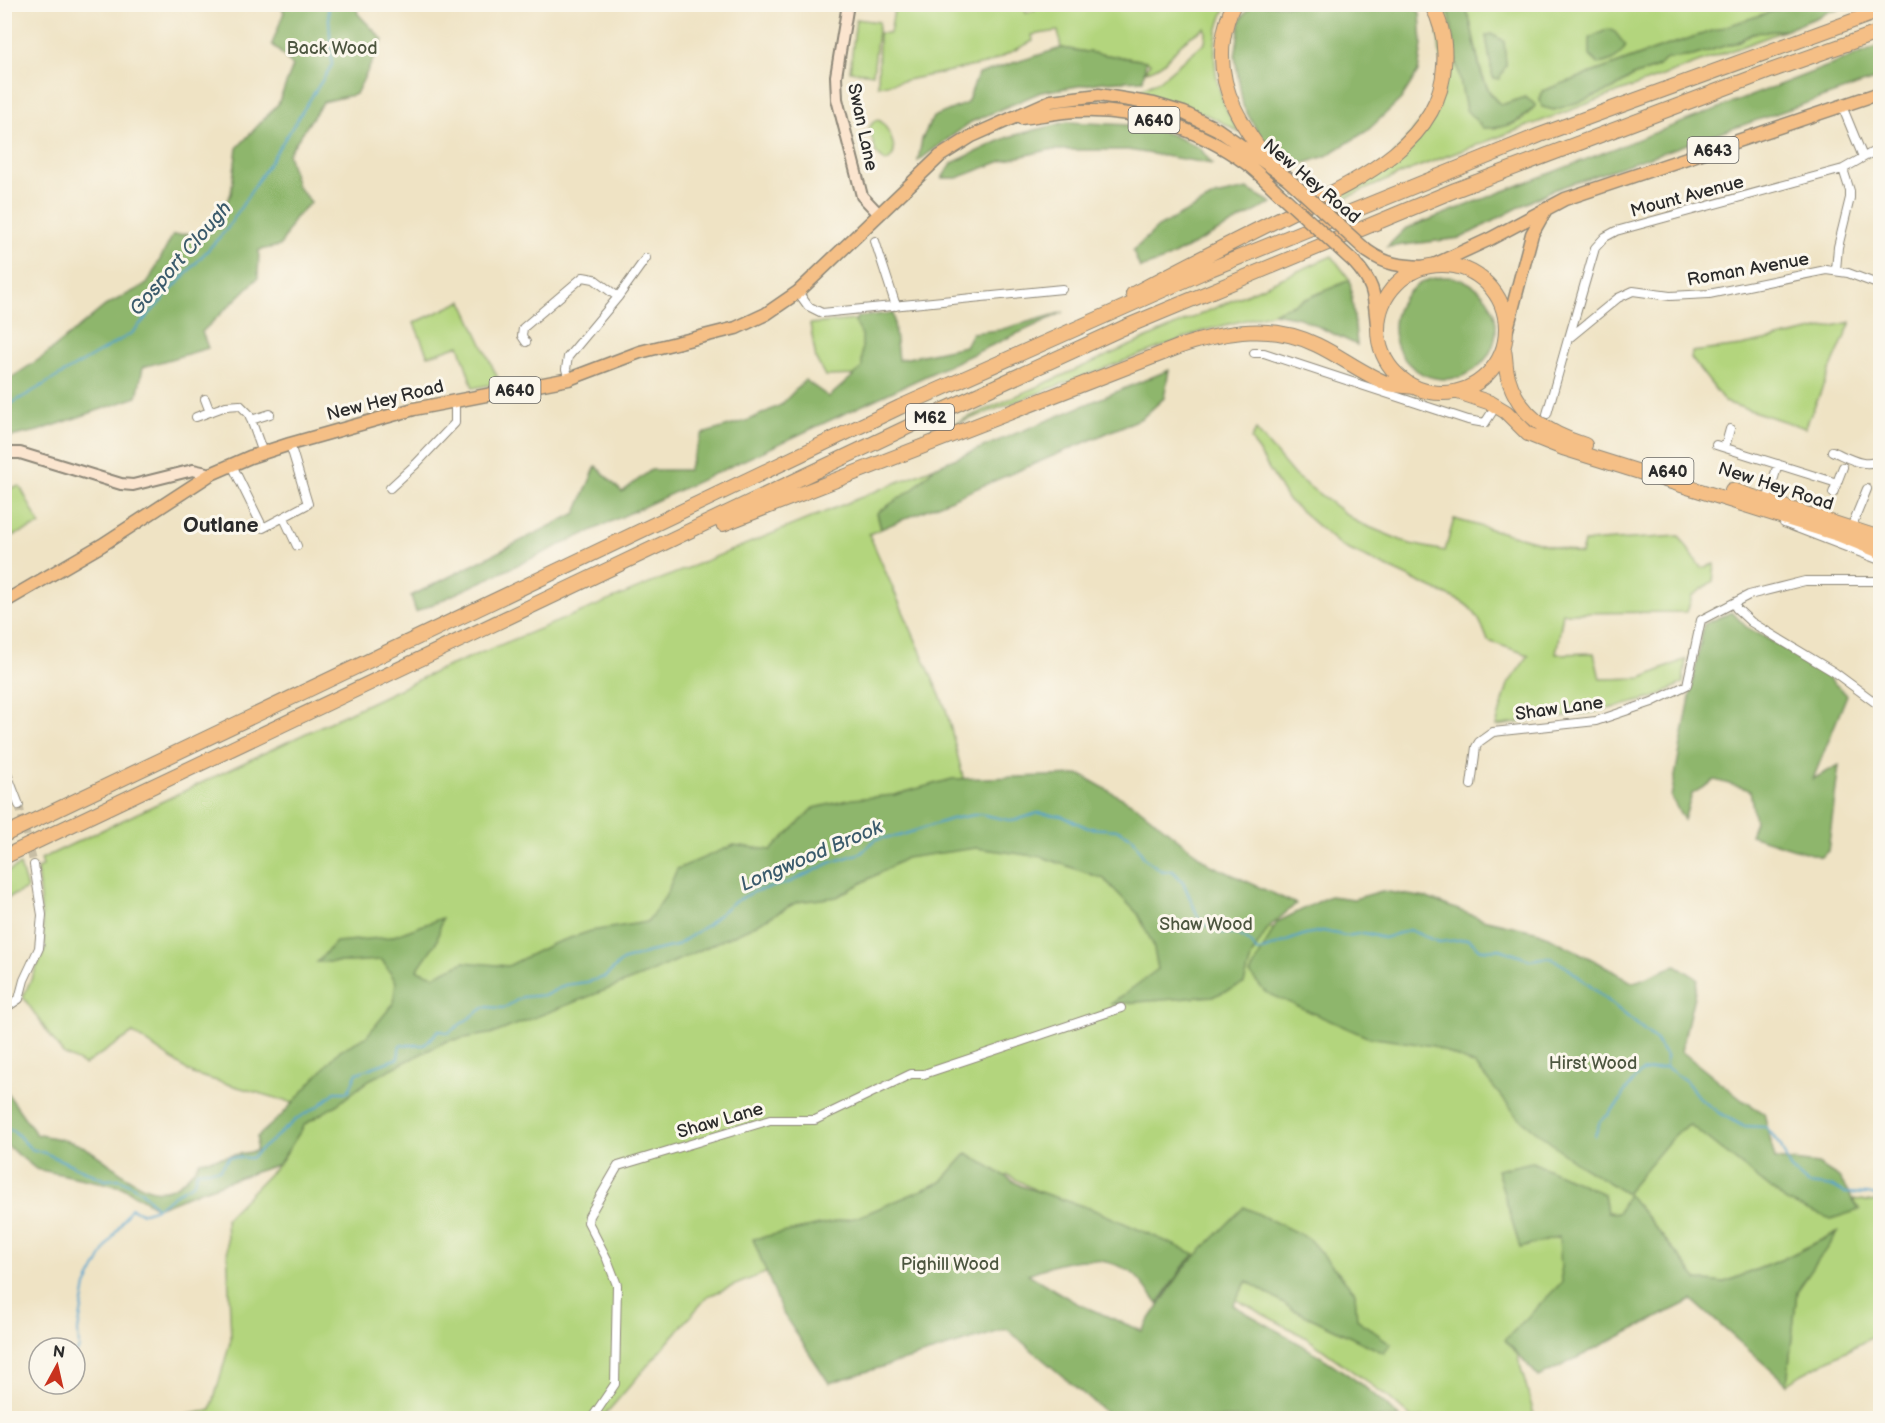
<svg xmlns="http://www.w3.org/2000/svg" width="1885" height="1423" viewBox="0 0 1885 1423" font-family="'Balsamiq Sans',sans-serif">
  <rect width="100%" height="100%" fill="#fbf7ec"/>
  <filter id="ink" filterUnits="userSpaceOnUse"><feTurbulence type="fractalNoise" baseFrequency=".0167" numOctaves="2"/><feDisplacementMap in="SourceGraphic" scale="12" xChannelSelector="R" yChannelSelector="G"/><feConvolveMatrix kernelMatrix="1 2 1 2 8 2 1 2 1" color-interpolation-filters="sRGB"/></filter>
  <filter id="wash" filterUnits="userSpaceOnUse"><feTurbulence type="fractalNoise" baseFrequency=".008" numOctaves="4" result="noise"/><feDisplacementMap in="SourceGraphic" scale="24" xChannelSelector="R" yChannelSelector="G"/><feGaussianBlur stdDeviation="1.35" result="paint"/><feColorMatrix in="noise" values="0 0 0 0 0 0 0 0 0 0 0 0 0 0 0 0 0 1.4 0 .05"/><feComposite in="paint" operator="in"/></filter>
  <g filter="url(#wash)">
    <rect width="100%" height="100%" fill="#efe3c4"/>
    <path fill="#b3d57d" stroke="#6f8054" stroke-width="1.5" fill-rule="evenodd" d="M1032,4L1227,5C1209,39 1212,78 1228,113C1231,120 1237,126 1240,133C1208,112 1175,102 1139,93L1141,89L1160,80L1205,42L1206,33L1205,28C1196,33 1186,39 1180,45C1169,57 1161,69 1145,71L1150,63L1146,61L1061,48L1058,31L1032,35L1033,41L989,63L878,86L879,33H890L895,5H1024L1026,13L1035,10Z
      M1436,5H1441L1443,9L1450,14L1456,60L1466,110L1511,125L1523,119L1536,105L1525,97L1501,105C1475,84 1477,33 1465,5H1794L1654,50L1542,91L1540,100L1542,107L1554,110L1588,99L1613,89L1633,76L1655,68L1667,59L1693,56L1737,42L1753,33L1786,30L1415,168L1329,205L1323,200L1385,166L1443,94ZM1486,36L1504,42L1506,65L1493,78Z
      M856,19L879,22L873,74L850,71Z
      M879,120C886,124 895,144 894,152C893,157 891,158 888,161H885L876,153L869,128L874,121Z
      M1332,256L1350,280L1273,313L1206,330L935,432Z
      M462,301L500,383L473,388L459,345L428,356L414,323Z
      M855,320C870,343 866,349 861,375L825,376L816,359L810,324Z
      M1851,322L1805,428L1725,402L1691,358L1692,352L1741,346Z
      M1256,430L1295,476L1357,522L1410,544L1445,551L1454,519L1581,554L1584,542L1679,536L1701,568L1715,564L1713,581L1692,596L1687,612L1563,613L1556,654L1594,653L1600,679L1642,678L1686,659L1683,683L1653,698L1591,713L1496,726L1508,684L1529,655L1488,641C1482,625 1477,611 1462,602L1341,546L1287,499L1251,439Z
      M935,467L913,489L877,513L881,529L869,534L946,709L967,793L1248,925L1544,968L1705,1127L1859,1209L1853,1199L1880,1203V1333L1802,1374L1787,1384L1797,1291L1837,1232L1783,1259L1723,1283L1698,1280L1638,1206L1516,1350L1535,1418H1412L1388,1397L1305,1337L1008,1175L708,1296L602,1418H172L211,1410L231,1339L226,1218L279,1164L305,1124L324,1112L193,1074L133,1033L84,1065L63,1054L23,997L45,949L37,869L43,866L41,859L439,670Z
      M20,486L40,525L5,539V489Z
      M20,865L27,889L5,899V873Z"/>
    <path fill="#8eb66c" stroke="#5c704c" stroke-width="1.5" d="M1794,4L1845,5L1838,10L1826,12L1820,16L1786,30L1753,33L1737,42L1693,56L1667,59L1655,68L1633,76L1613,89L1588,99L1554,110L1542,107L1540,100L1542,91L1654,50Z
      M280,5H356L358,14L383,40L356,94L323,102L288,154L297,186L311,202L294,219L280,246L259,250L258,278L202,332L208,348L143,367L137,397L38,431L5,438V382L44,356L105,306L147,284L173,235L207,233L231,194L237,148L278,104L293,66L272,44L284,12Z
      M1251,5H1413L1420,13L1422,45L1418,72L1401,99L1367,131L1326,156L1299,165L1265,145L1243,106L1235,57L1241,19Z
      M1441,5H1465C1477,33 1474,85 1501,105L1525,97L1536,105C1521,122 1506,129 1483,128L1466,110L1456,60L1450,14L1443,9Z
      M1608,29L1615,32L1626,46C1619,58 1611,62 1598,64L1590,56V38Z
      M1491,34L1504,41L1506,65L1499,79L1493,78L1486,36Z
      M1880,46V78L1550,191L1461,238L1387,247L1405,229Z
      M1061,48L1146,61L1143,80L1103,82L1041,92L971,122L918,161L922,139L933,117L967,103L978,74Z
      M1067,122L1130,125L1170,134L1200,148L1212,164L1128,150H1048L1002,161L957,178H942L952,163L1008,137Z
      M1247,189L1272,203L1164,260L1140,268L1133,251L1158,227L1215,196Z
      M1394 328a51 51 0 1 1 102 0a51 51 0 1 1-102 0Z
      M1350,280L1357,345L1300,318L1273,313Z
      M1064,312L416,612L411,596L576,513L596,466L622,492L651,470H688L702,434L749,420L781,405L805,380L829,397L862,368V335L855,322L857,317L893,313L898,360L965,346L972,333L999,330Z
      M1169,370L1164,398L1142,418L881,529L877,513L913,489L935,467Z
      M1732,612L1746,627L1813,664L1847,695L1813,779L1839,765L1828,851L1821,857L1750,835L1755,822L1750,790L1715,780L1692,794L1684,820L1671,797L1704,624Z
      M1081,775L1138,807L1209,864L1296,904L1268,928L1252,955L1244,984L1214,996L1111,1004L1158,969L1153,945L1138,914L1104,879L1042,857L976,848L906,858L837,897L797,902L756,925L647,974L495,1033L447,1041L369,1080L338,1104L305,1124L279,1164L200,1191L157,1208L122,1187L36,1169L5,1144V1092L8,1094L36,1134C52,1138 72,1140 86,1148C130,1174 160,1222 200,1161L256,1151L257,1137L282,1115L340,1050L366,1037L393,1004L396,982L382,960L350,962H317L336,942L391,937L442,918L437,941L417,970L434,976L464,962L508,966L552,944L591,931L647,922L665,897L677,869L734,845L771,850L814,808L852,799L894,795L952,779Z
      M1382,891L1427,898L1482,919L1539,932L1607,967L1633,983L1676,965L1698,979L1681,1051L1742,1100L1764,1113L1775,1159L1818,1164L1839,1177L1859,1210L1831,1219L1788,1202L1690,1125L1676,1133L1626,1193L1575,1162L1518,1117L1475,1065L1433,1046L1367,1037L1265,992L1250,974L1277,922L1330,896L1354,899Z
      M967,1153L1021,1186L1092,1209L1195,1254L1183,1267L1158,1304C1150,1294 1141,1279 1131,1272C1098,1251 1062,1261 1028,1274L1076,1303L1142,1331L1184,1268L1244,1207L1308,1238L1355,1292L1357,1319L1391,1344L1384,1353L1292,1309L1247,1281L1233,1305C1291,1339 1352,1370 1400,1418H1112L1007,1329L829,1383L782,1312L753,1239L858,1217L941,1182Z
      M1532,1162L1604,1194L1607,1212L1618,1213L1628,1194L1698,1280L1723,1283L1783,1259L1838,1232L1797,1291L1787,1384L1692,1300L1539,1377L1505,1340L1562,1282L1559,1237L1520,1248L1497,1170Z"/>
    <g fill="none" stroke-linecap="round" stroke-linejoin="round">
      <path stroke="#52a3cd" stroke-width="2" d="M4,408L132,333L227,229L332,65L328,4
        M4,1126L15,1132L31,1149L45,1153L105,1180L120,1179L141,1191L157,1208L180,1191L194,1183L197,1171L220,1169L229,1157L251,1158L298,1118L320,1105L335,1092H348L357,1073L398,1058L400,1045H424L439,1030L448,1033L485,1007L504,1008L522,997L546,995L565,985L587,982L605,977L622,961L649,952L676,946L707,925L731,904L753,892L790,882L832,862L861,853L876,839L899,836L951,819L980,814L1013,821L1038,813L1062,816L1088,828L1118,830L1133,838L1144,858L1162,871H1173L1183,882L1200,921L1219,932L1237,934L1249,941L1257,952L1306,934L1323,931L1347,936L1364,933L1384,938L1409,930L1439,942L1468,939L1481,950L1500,949L1530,960L1549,957L1568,968L1655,1039L1666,1056V1067L1686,1081L1699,1098L1719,1113L1743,1126L1766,1127L1780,1144L1790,1168L1808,1184L1834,1187L1845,1193L1868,1194L1880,1197
        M1595,1136L1600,1121L1608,1115L1621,1100L1623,1094L1638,1075L1642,1072L1666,1067
        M75,1355L79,1348L78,1331L86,1286L107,1246L131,1208L141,1213L157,1208"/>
    </g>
  </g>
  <g filter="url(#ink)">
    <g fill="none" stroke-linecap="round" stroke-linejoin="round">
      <path stroke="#c8bea5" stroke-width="8" stroke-dasharray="8 4" stroke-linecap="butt" d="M19,805L34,865"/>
      <defs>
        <path id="street" d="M1842,106L1863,157
          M875,241L896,306
          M1836,270L1838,247L1850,198V191L1843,169
          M798,292L808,306L822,313L1062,289
          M1569,338L1595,248L1605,237L1616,231L1843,169L1880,148
          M526,342L522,336L523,328L583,277L594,279L618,297
          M1254,353H1264L1468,420L1485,423L1496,406
          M569,379L566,369L568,357L618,297L646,258
          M205,399L210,412
          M1547,414L1568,339L1618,298L1633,291L1670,296L1709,294L1826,270L1848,273L1880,285
          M196,417L226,406L240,405L249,414L263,453
          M251,420L270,414
          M1716,445L1837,483
          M1725,447L1730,429
          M1832,451C1847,457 1866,470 1880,459
          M232,465L263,528L308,504L290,444
          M390,488L416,464L455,423V401
          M1833,493L1843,467
          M1767,501L1778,464
          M284,518L297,546
          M1784,523L1880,560
          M1851,528L1867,489
          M1736,602V608L1751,622L1834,672L1880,706
          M4,766L19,805
          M1471,785L1476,747L1479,742L1493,732L1596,721L1652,702L1687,685L1701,620L1749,595L1805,581H1880
          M4,1009L19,999L24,980L39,948L42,915L34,865
          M592,1418L615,1384L617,1285L607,1259L588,1222L589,1216L618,1166L770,1120H815L911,1074H924L1121,1008"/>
        <path id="secondary" d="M848,4L836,76L837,99L862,196L879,214
          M4,453H20L121,484L133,485L193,470L211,474"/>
        <path id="primary" d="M1021,118C1039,116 1057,112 1075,111C1137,108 1198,128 1247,164C1259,173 1270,185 1281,195
          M1367,251C1387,265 1400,266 1424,267
          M1354,262C1375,285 1374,295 1377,325
          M1436,264L1490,239L1565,199L1880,93
          M1507,329L1532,234L1546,209
          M4,602L102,545L211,474L250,457L290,444L414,409L569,379L640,352L736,328L766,314L798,292L940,156L972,136L1051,101L1099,95L1154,104L1184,113L1217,129L1287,178"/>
        <path id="highway" d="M1234,4C1228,15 1225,28 1223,40C1216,91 1244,128 1273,167
          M1378 329a64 64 0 1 1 128 0a64 64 0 1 1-128 0Z
          M1133,294C1180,269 1227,245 1275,221C1339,188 1440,151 1444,66C1446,45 1442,23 1431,4
          M1504,350C1506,359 1505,368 1508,377C1519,416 1548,433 1585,445
          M1458,392L1491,403L1506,412L1528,434L1563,448L1838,534L1880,551
          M1732,490L1880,538
          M723,524L1181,346C1227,331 1272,323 1317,345C1340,356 1362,373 1386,383C1394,386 1405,386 1414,387
          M4,835L900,407L1208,270L1540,135L1880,11
          M4,857L931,416L1123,328L1455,190L1770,71L1880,32"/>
      </defs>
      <use href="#street" stroke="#8d8778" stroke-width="10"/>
      <use href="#secondary" stroke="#8d8778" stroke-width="14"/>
      <use href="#primary" stroke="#8d8778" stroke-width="15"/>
      <use href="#highway" stroke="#8d8778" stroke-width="16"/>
      <use href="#street" stroke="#fff" stroke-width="8"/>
      <use href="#secondary" stroke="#fbe5cf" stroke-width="10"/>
      <use href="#primary" stroke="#f5bf86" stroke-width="12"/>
      <use href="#highway" stroke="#f5bf86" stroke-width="14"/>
      <defs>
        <path id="primary-bridge" d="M1287,178L1367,251
          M1281,195L1354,262"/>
      </defs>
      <use href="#primary-bridge" stroke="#8d8778" stroke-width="15" stroke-linecap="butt"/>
      <use href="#primary-bridge" stroke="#f5bf86" stroke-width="12"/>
    </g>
  </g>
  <g text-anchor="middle" stroke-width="6" stroke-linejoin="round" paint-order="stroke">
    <g fill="#fbf7ec" stroke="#696865" stroke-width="1.5">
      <rect x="1128.5" y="107" width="51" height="26" rx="4.5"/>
      <rect x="1687.5" y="137" width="51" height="26" rx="4.5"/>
      <rect x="489.5" y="377" width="51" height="26" rx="4.5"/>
      <rect x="906" y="404" width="48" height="26" rx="4.5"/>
      <rect x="1642.5" y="458" width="51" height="26" rx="4.5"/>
    </g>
    <g font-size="16" font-weight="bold" fill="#2b2b2b">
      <text x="1154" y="126">A640</text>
      <text x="1713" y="156">A643</text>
      <text x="515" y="396">A640</text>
      <text x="930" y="423">M62</text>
      <text x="1668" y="477">A640</text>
    </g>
    <g font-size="18" fill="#4d5640" stroke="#fbf7ec">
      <text x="332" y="54">Back Wood</text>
      <text x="1206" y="930">Shaw Wood</text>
      <text x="1593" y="1069">Hirst Wood</text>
      <text x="950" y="1270">Pighill Wood</text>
    </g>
    <g font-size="18" fill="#2b2b2b" stroke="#fbf7ec">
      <text transform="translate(863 127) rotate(78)" y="6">Swan Lane</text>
      <text transform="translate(1312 181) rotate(40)" y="6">New Hey Road</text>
      <text transform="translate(1687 196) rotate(-15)" y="6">Mount Avenue</text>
      <text transform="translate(1748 269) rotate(-10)" y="6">Roman Avenue</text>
      <text transform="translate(385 400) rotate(-14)" y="6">New Hey Road</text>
      <text transform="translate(1776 486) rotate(18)" y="6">New Hey Road</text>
      <text transform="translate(1559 708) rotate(-8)" y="6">Shaw Lane</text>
      <text transform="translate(720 1120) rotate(-16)" y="6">Shaw Lane</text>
    </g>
    <g font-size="20" font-style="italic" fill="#3b5b6c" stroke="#fbf7ec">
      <text transform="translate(180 258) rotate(-49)" y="7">Gosport Clough</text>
      <text transform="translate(811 855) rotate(-23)" y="7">Longwood Brook</text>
    </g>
    <g font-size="21" font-weight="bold" fill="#2b2b2b" stroke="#fbf7ec">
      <text x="221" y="532">Outlane</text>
    </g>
  </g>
  <rect width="1885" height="1423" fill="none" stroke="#fbf7ec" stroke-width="24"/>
  <g transform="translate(57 1366) rotate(8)"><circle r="28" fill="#fbf7ec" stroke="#a8a59f" stroke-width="1.5"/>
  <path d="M0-4.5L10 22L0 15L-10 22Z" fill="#c8321e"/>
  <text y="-9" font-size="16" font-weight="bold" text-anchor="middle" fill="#2b2b2b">N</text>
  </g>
</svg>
